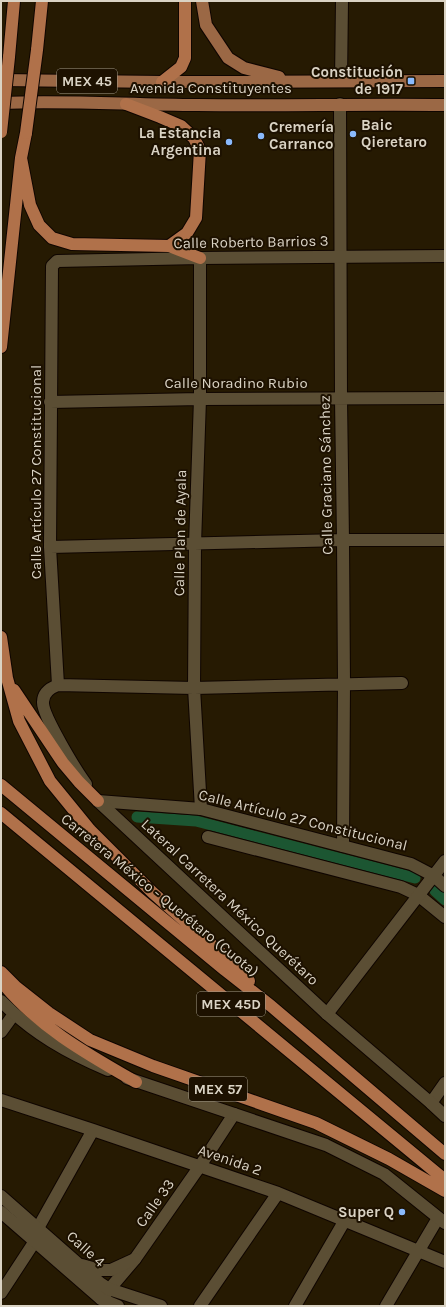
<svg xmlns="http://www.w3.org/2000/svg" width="446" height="1307" viewBox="0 0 446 1307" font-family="Karla,sans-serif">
  <rect width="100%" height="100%" fill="#261a02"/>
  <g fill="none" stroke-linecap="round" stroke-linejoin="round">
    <path stroke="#1c5632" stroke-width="11" d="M137,817L196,821L415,878
      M435,891L445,900"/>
    <defs>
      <path id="minor" d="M341,81L342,1
        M340,104L341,399L343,540L344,684L343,846
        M50,402L200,399L445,398
        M50,547L343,540H445
        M58,685L50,547L52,266L57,261L200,258V399L195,544L194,688L201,809
        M86,784C77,772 42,715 43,702C43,693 50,688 58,685L194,688L402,683
        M208,837L401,887L418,895L445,917
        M1,1032L14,1014
        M1,1100L93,1130L278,1193L445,1262
        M431,1103L445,1083
        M38,1228L93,1130
        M1,1293L35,1241
        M101,1299L135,1259L200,1166L234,1114
        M200,1306L278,1193
        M295,1306L345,1220
        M386,1306L438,1218"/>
      <path id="tertiary" d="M200,258L445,256
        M98,801L201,809L411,864L434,876L445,886
        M327,1014L445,861"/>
      <path id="secondary" d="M98,801L327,1014L431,1103L445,1116
        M1,1001C32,1033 68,1053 108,1070
        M127,1078L326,1145L384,1174L445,1223
        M1,1196L100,1283L109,1289L161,1306
        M1,1212L101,1299L118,1306
        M82,1265L100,1270H111L135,1259"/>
      <path id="primary" d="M202,1L206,25L228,58L244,68L279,77
        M1,80L162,82L445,81
        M1,103C66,100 132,105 197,105C280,106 362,104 445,105"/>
      <path id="trunk" d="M37,50L42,1
        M9,57L14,1
        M162,82L181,67L185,58V1
        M21,158L30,205L39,225L52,238L72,244L169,246L187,233L196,218L200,150L194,138L181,126L160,117L126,104
        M169,246L200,258
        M1,347L21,158L26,133
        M1,637L7,678L19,721L50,781L90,830L152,892L231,962L249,981
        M14,690L63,763L79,782L98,801
        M1,785L225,970L271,1006L445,1154
        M1,813L445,1180
        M1,972L16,987L49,1013L90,1040L153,1066L316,1123L389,1159L445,1191
        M1,981C37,1026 87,1054 136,1082"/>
    </defs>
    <use href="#minor" stroke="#0f0500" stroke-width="14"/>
    <use href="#tertiary" stroke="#0f0500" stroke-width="14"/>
    <use href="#secondary" stroke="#0f0500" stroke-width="14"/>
    <use href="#primary" stroke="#0f0500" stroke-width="14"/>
    <use href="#trunk" stroke="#0f0500" stroke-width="14"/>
    <use href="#minor" stroke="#5b4e34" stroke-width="12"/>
    <use href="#tertiary" stroke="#5b4e34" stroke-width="12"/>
    <use href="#secondary" stroke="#5b4e34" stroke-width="12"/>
    <use href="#primary" stroke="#9b6845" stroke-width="12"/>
    <use href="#trunk" stroke="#b0714a" stroke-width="12"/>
    <defs>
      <path id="trunk-bridge" d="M1,132L9,57
        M26,133L37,50"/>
    </defs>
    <use href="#trunk-bridge" stroke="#0f0500" stroke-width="14" stroke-linecap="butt"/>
    <use href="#trunk-bridge" stroke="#b0714a" stroke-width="12"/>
  </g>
  <g fill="#8abafc" stroke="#1d1100" stroke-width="1.5">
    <rect x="407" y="77" width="8" height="8" rx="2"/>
    <circle cx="353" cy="134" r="4"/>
    <circle cx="261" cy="136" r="4"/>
    <circle cx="229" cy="142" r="4"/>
    <circle cx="402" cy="1212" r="4"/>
  </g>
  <g text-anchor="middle" stroke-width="4" stroke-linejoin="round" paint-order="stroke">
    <g fill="#1d1100" stroke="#a19989" stroke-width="1">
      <rect x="57" y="69" width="60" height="24" rx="3"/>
      <rect x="197" y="992" width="68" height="24" rx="3"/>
      <rect x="189" y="1077" width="58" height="24" rx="3"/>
    </g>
    <g font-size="14" font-weight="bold" fill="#dad3c4">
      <text x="87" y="86">MEX 45</text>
      <text x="231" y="1009">MEX 45D</text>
      <text x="218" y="1094">MEX 57</text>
    </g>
    <g font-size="15" font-weight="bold" fill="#dad3c4" stroke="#1d1100" text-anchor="end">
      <text x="403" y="77">Constitución<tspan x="403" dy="17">de 1917</tspan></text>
      <text x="361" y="130" text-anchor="start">Baic<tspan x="361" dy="17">Qieretaro</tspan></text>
      <text x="269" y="132" text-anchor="start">Cremería<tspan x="269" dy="17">Carranco</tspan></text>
      <text x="221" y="138">La Estancia<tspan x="221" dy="17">Argentina</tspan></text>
      <text x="394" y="1217">Super Q</text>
    </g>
    <g font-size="15" fill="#dad3c4" stroke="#1d1100">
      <text x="211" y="93">Avenida Constituyentes</text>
      <text transform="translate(251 242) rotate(-1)" y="5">Calle Roberto Barrios 3</text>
      <text x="236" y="388">Calle Noradino Rubio</text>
      <text transform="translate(36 472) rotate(-90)" y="5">Calle Artículo 27 Constitucional</text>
      <text transform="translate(326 475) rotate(-91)" y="5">Calle Graciano Sánchez</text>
      <text transform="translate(180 533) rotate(-89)" y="5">Calle Plan de Ayala</text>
      <text transform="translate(303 820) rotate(14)" y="5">Calle Artículo 27 Constitucional</text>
      <text transform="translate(160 895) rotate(39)" y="5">Carretera México - Querétaro (Cuota)</text>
      <text transform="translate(230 902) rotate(43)" y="5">Lateral Carretera México Querétaro</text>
      <text transform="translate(230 1160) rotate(19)" y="5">Avenida 2</text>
      <text transform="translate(155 1203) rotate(-55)" y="5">Calle 33</text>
      <text transform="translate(86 1249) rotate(42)" y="5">Calle 4</text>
    </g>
  </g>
  <rect width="446" height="1307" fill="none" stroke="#dad3c4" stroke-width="4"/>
</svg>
